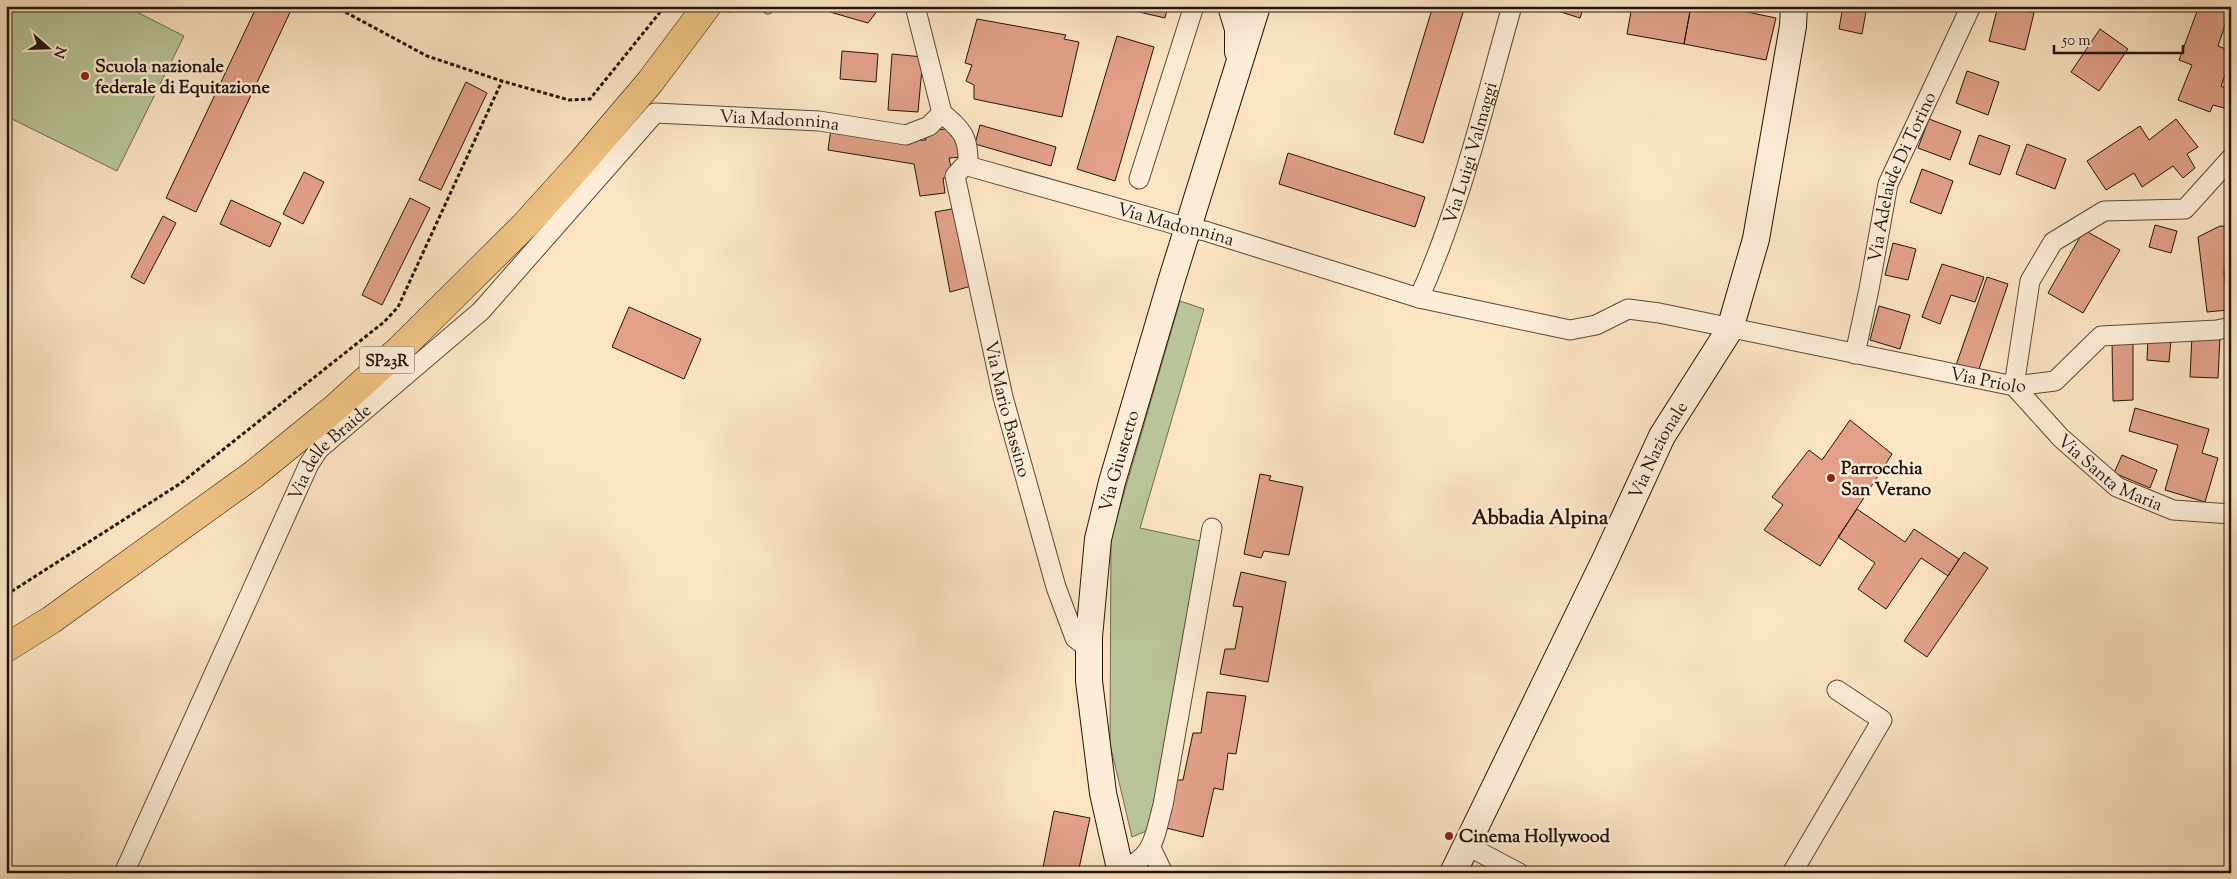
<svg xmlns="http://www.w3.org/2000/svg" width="2237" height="879" viewBox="0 0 2237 879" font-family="'Sorts Mill Goudy',serif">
  <rect width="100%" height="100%" fill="#fce4c3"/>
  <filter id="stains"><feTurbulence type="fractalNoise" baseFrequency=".004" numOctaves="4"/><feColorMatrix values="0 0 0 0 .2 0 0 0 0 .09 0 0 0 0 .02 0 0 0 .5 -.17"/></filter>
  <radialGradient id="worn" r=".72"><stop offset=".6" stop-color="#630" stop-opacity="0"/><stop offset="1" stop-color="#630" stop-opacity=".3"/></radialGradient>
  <path fill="#b9c598" stroke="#6e6c52" d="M6,6H125L184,36L117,171L6,116Z
    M1180,301L1204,309L1140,528L1200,541L1151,829L1132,837L1110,744L1111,538Z"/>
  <path fill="#e1a087" stroke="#23140c" d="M257,6H293L196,212L166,198Z
    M821,6H881L868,23L830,12Z
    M1113,6H1168L1165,18Z
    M1433,6H1465L1423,143L1394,134Z
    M1549,6H1584L1580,18L1548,8Z
    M1632,6H1691L1684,44L1627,34Z
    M1691,6H1719L1776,18L1766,60L1684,44Z
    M1843,6H1867L1862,34L1839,29Z
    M1998,6H2007L2034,13L2025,50L1989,41Z
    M2199,6H2214L2229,13L2218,46L2231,51V59L2221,86L2231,91V102L2228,109L2213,105L2210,112L2178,100L2192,65L2179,60Z
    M977,19L1066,35L1064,39L1079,42L1062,117L974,99V85L966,81L972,65L965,63Z
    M2100,29L2128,49L2099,91L2071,72Z
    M1117,36L1154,47L1115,181L1077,169Z
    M842,51L878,54L876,82L840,79Z
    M892,54L923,57L918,112L888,110Z
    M1967,71L1999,82L1988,115L1956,103Z
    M466,82L487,93L441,190L419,180Z
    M1929,119L1961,131L1950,160L1918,148Z
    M2176,119L2198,147L2187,154L2195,168L2183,178L2173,166L2142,187L2134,173L2106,190L2087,161L2140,126L2149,140Z
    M980,125L1056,147L1051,166L975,144Z
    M831,129L906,141L926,140V130L951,129V136H961L963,157L949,158L953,177L943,178L945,193L920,196L914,164L828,150Z
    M1979,135L2010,146L2000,175L1969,164Z
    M2027,144L2066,159L2055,189L2016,174Z
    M1288,153L1425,197L1415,227L1279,184Z
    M1922,169L1953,181L1941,214L1910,202Z
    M304,172L324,182L303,224L283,214Z
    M410,198L430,208L382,305L362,295Z
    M231,200L281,223L270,247L220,224Z
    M2229,200L2231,201V220L2227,219Z
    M957,208L975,285L950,292L935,212Z
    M163,216L176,223L144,284L131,277Z
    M2155,225L2177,231L2171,253L2149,247Z
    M2220,226L2231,227V270L2224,271L2228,310L2207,312L2198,237Z
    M2084,230L2120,250L2083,313L2048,293Z
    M1893,243L1916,249L1908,280L1885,275Z
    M1942,264L1984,277L1975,302L1951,295L1940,324L1922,317Z
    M1987,277L2008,284L1977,375L1955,368Z
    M1879,306L1910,315L1900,349L1870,340Z
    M629,307L701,339L684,379L612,347Z
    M2192,336L2220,337L2218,378L2190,377Z
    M2148,338L2171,340L2169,362L2147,360Z
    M2112,342H2133V400L2113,401Z
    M2135,408L2209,429L2202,453L2218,458L2205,502L2165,490L2178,445L2129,431Z
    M1850,420L1892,454L1820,566L1764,530L1783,505L1772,497L1809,450L1822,460Z
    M2122,455L2157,470L2150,488L2114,473Z
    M1260,474L1271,476L1269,480L1303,487L1289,555L1264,551L1261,558L1244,554Z
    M1857,509L1905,542L1914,529L1959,559L1948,576L1921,558L1886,609L1858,589L1875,563L1838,537Z
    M1964,552L1988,568L1927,657L1904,641Z
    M1241,572L1286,582L1268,682L1220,674L1225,649H1235L1243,607L1233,606Z
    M1207,692L1246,696L1236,754L1228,753L1223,790L1214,788L1203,837L1162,827L1177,780H1183L1193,733H1201Z
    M1054,811L1090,818L1078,873H1042Z"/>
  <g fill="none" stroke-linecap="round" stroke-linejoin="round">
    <defs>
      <path id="lane" d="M765,6L768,9"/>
      <g id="street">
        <path d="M915,6L942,113"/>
        <path id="s1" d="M942,113C963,131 969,137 968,166L1188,228L1205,231L1419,298L1570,330L1596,325L1628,309L1659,313L2014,386L2055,381L2101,336L2217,330L2231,327"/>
        <path id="s2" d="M2231,158L2185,209L2104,211L2053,242L2030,281L2014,386L2061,438L2117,487L2173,510L2231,514"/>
        <path id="s3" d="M968,166L963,167L955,176L1003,397L1056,587L1075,638L1089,649"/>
        <path d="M1139,179L1194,6"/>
        <path id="s4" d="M1419,298C1461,205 1484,104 1512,6"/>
        <path id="s5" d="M1855,354L1869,289L1888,184L1971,6"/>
        <path d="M1466,845L1519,873"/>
        <path d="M1151,848L1163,873"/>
        <path d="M1120,870C1155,858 1154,837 1163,805L1212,528"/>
        <path id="s6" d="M124,873L309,464L319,449L481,311L655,113L819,121L906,135L929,126L942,113"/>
        <path d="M1792,873L1882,720L1837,690"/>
      </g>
      <g id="secondary">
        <path d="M1231,6L1238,29V52"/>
        <path id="s7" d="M1121,873L1103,793L1089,681V637L1098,539L1112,482L1171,282L1257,6"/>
        <path id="s8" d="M1453,873L1605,560L1662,436L1730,329L1756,239L1793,26L1794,6"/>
      </g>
      <path id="highway" d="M6,648L51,620L254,474L335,408L400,349L525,225L581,163L650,82L707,6"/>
    </defs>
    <use href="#lane" stroke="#59483a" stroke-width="11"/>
    <use href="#street" stroke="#59483a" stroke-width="21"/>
    <use href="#secondary" stroke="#23140c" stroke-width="28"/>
    <use href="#highway" stroke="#23140c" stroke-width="29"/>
    <path stroke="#23140c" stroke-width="3" stroke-dasharray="4 2.5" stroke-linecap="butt" d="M334,6L427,56L502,81L569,100L590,99L665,6
      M729,12L736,6
      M6,595L181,483L384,322L398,307L502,81"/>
    <use href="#lane" stroke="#fdedd8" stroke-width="9"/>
    <use href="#street" stroke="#fdedd8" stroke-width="19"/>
    <use href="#secondary" stroke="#fdedd8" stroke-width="26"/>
    <use href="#highway" stroke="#eec282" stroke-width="28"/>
  </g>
  <g fill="#8f2418" stroke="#fdedd8" stroke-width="2">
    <circle cx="85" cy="76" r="5"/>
    <circle cx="1831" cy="478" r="5"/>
    <circle cx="1449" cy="836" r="5"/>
  </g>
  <g text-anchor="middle" stroke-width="5" stroke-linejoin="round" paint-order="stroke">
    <rect fill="#fdedd8" stroke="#645549" stroke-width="1" x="359.5" y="346.5" width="55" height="27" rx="4"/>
    <g font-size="16" font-weight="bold" fill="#23140c">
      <text x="387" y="366">SP23R</text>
    </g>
    <g font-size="18" font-weight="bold" fill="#23140c" stroke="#fdedd8" text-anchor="start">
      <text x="95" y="72">Scuola nazionale<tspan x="95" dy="21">federale di Equitazione</tspan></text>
      <text x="1841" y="474">Parrocchia<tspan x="1841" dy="21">San Verano</tspan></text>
      <text x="1459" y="842">Cinema Hollywood</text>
    </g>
    <g font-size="18" fill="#23140c" stroke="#fdedd8">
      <text dy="6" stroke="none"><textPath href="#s6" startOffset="1068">Via Madonnina</textPath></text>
      <text dy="6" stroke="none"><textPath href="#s4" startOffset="154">Via Luigi Valmaggi</textPath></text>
      <text dy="6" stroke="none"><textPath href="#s5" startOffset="184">Via Adelaide Di Torino</textPath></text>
      <text dy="6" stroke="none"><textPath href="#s1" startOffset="278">Via Madonnina</textPath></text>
      <text dy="6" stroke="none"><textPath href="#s1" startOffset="1116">Via Priolo</textPath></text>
      <text dy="6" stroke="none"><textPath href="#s3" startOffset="256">Via Mario Bassino</textPath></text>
      <text dy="6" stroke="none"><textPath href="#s8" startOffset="470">Via Nazionale</textPath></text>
      <text dy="6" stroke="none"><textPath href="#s6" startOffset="471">Via delle Braide</textPath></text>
      <text dy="6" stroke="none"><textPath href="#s7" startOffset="418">Via Giustetto</textPath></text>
      <text dy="6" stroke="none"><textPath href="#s2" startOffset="492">Via Santa Maria</textPath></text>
    </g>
    <g font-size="20" font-weight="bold" fill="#23140c" stroke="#fdedd8">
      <text x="1540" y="524">Abbadia Alpina</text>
    </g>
  </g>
  <rect width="2237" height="879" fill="none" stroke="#fce4c3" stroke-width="25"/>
  <rect x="8" y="8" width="2222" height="864" fill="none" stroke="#23140c" stroke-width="2.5"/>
  <rect x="12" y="12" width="2212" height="854" fill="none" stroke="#23140c"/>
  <g transform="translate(48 48) rotate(110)" stroke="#fdedd8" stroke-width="4" paint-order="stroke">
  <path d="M0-4L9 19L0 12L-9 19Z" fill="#23140c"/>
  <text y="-8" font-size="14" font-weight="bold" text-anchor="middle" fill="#23140c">N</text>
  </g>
  <path d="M2054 45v8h129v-8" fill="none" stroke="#23140c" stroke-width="2.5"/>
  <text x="2062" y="45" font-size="15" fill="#23140c" stroke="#fdedd8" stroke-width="4" paint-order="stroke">50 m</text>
  <rect width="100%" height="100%" filter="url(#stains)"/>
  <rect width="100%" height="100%" fill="url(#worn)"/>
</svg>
